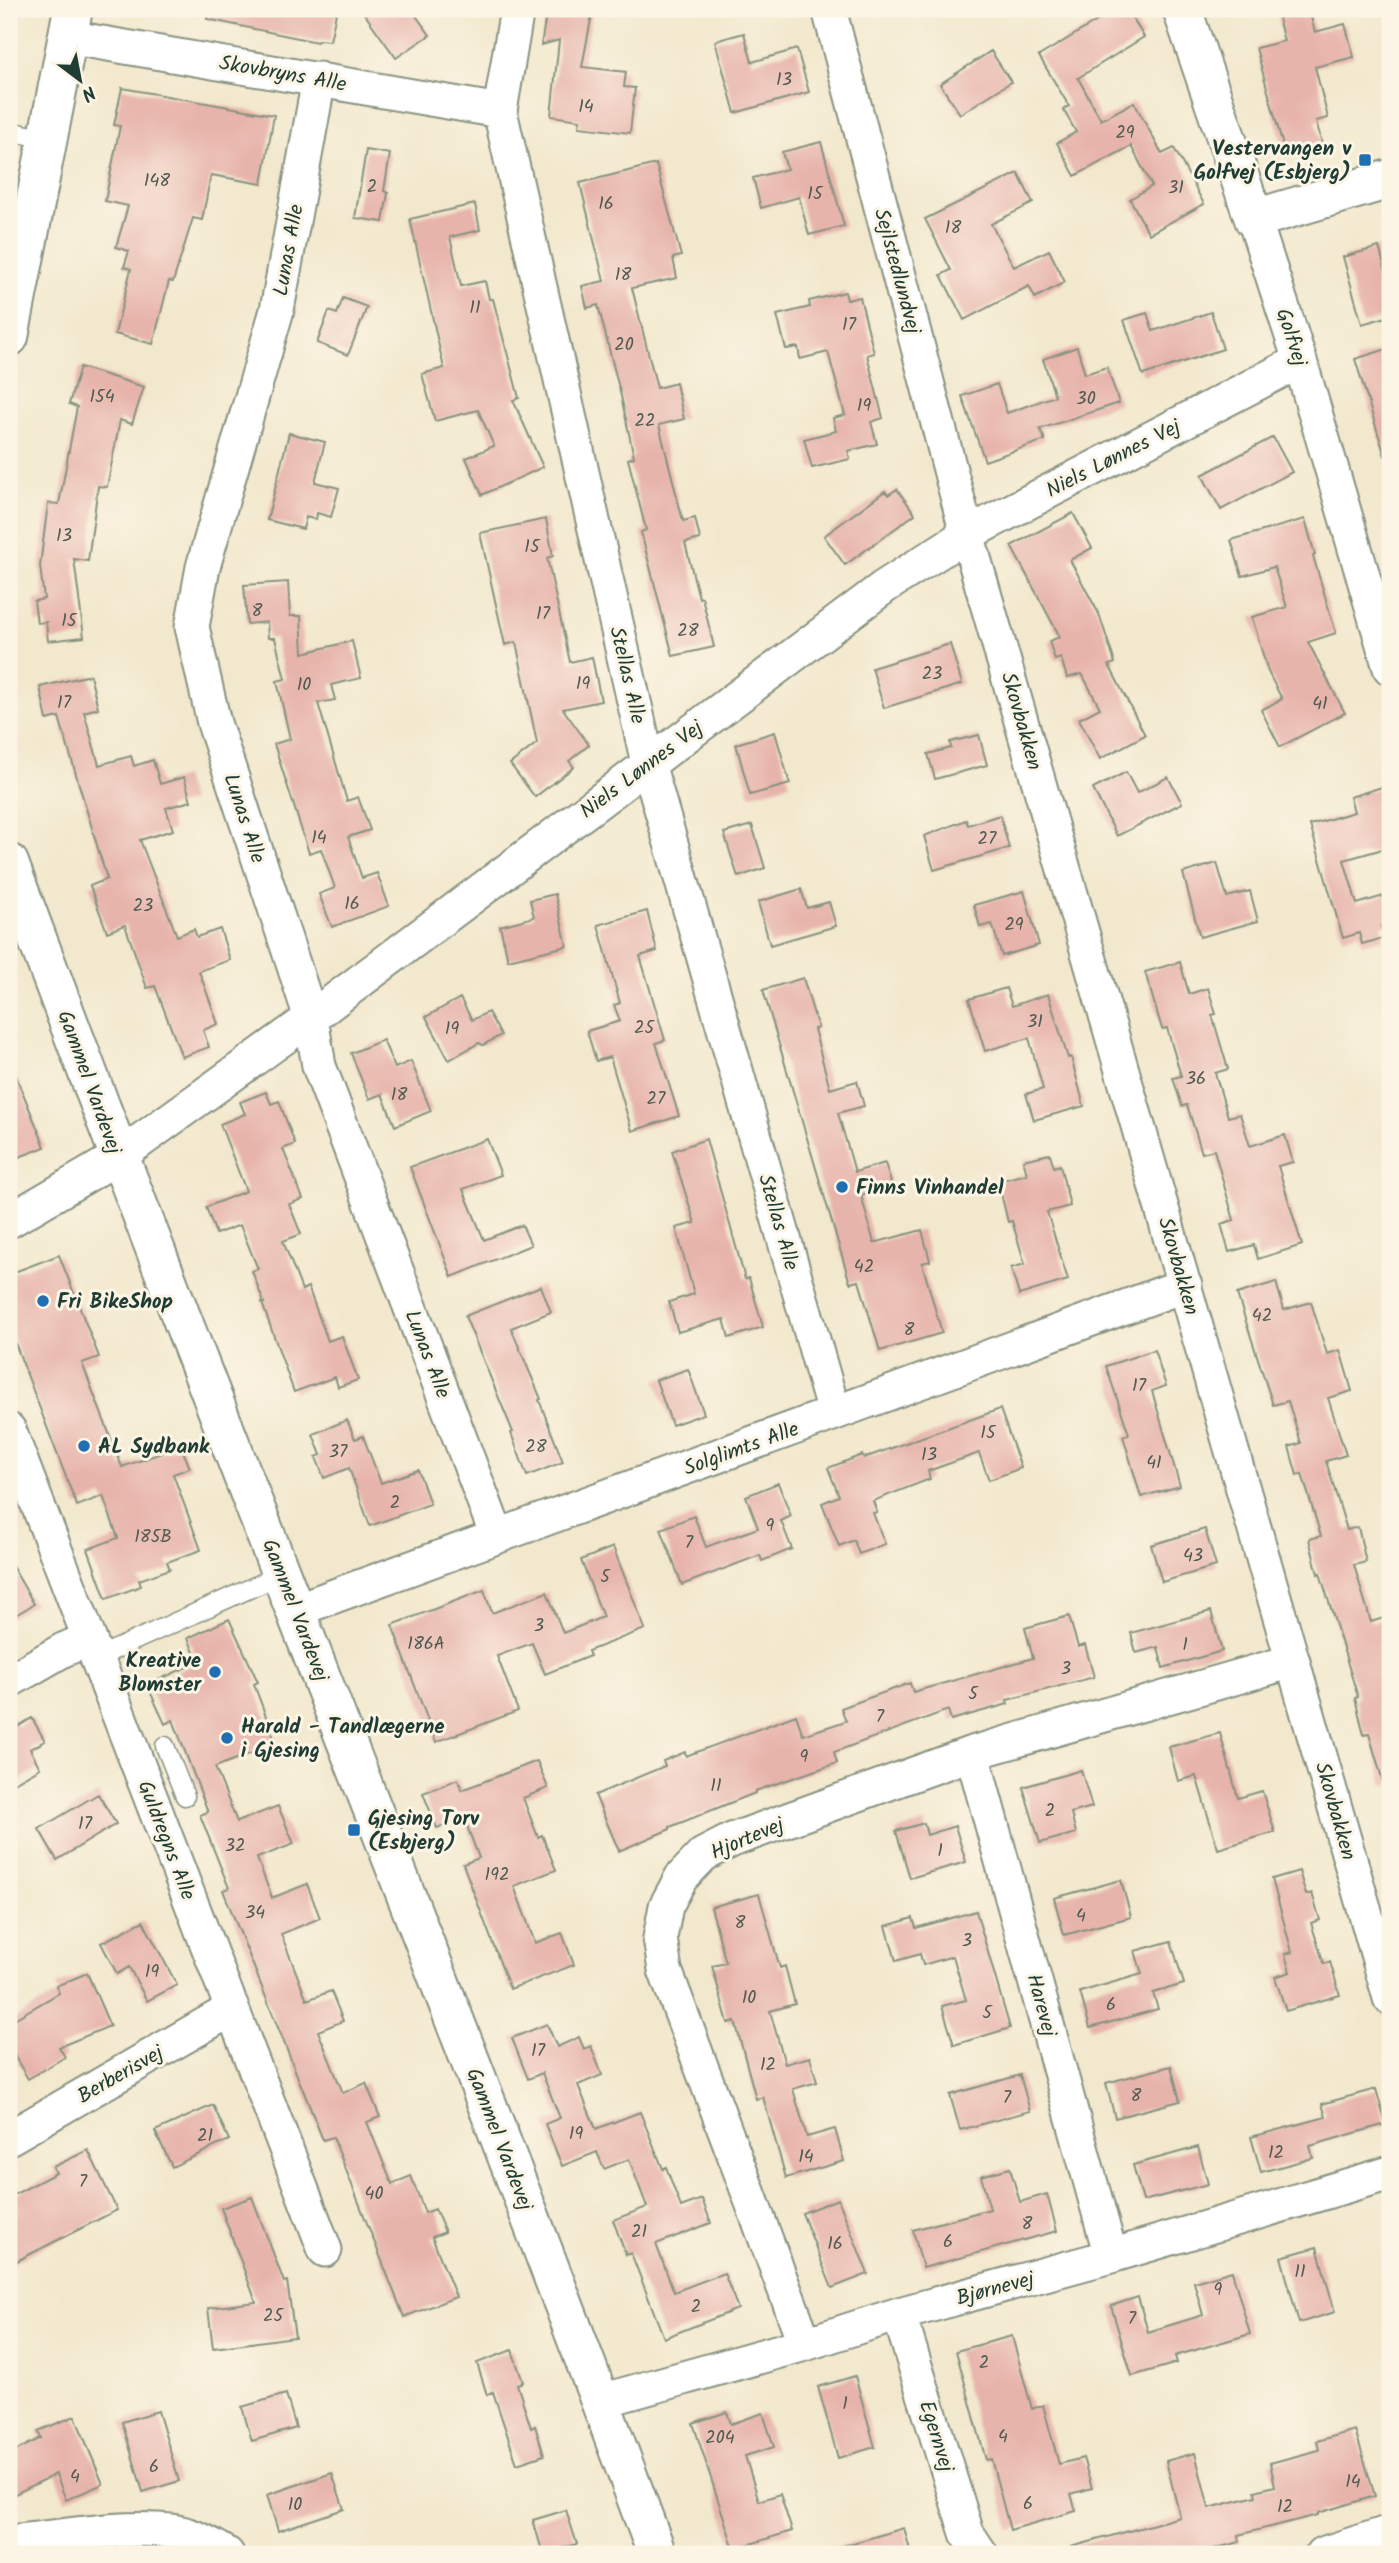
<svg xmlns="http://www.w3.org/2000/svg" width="1399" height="2563" viewBox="0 0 1399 2563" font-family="Kalam,sans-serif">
  <rect width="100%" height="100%" fill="#fcf5e5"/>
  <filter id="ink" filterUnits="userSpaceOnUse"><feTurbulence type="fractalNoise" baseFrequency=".0143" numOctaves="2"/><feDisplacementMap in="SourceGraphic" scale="14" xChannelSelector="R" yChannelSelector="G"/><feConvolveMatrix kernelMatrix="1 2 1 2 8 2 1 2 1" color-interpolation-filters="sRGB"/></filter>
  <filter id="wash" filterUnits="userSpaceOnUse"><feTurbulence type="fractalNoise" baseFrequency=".00686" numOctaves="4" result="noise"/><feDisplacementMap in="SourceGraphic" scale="28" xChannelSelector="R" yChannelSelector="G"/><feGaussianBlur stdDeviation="1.57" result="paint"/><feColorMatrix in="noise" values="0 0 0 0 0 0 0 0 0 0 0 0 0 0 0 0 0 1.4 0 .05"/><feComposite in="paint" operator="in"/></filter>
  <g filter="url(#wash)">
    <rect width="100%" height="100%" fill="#f2e8cd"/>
    <g id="blocks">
      <path fill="#e7b4ab" d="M208,9H337L330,41L319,40L317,42L207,19Z
        M361,9H411L430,35L396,58Z
        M547,9H593L582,67L626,72L624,87L635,88L630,133L579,127L580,120L551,116L559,40L541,45Z
        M1117,9H1127L1144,37L1078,78L1101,120L1134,102L1162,154L1174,148L1204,204L1149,234L1130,199L1152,186L1131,146L1075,176L1057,143L1076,132L1063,109L1069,106L1039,56Z
        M1309,10L1315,32L1345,24L1354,57L1315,67L1328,118L1316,121L1323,147L1286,157L1256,48L1284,41L1278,18Z
        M744,33L752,62L797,49L809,92L735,113L715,41Z
        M991,51L1011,82L960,114L940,84Z
        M122,88L274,115L262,184L211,175L202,220L193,218L173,282L169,281L153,344L115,334L131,269L124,267L129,251L116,247L128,206L105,201L120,126L114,125Z
        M821,142L844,226L809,235L799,197L761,208L753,178L787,169L782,152Z
        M366,150L390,154L384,191L388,193L383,222L355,218Z
        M656,164L681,256L673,258L677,278L632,288L657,388L676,383L684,419L659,425L683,521L695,518L700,539L685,543L699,598L702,597L714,647L673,656L641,532L646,530L628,459L634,457L621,396L598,305L587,308L582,286L604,281L580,183Z
        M1018,173L1033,203L991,224L1014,267L1049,250L1065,282L1035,298L1029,286L964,320L941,275L951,270L925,219Z
        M475,204L480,230L450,237L461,286L485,281L489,299H493L519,398L513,400L543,467L482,495L466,458L494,446L478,410L435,421L422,374L444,368L410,219Z
        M1379,247L1390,286V316L1362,324L1343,257Z
        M845,292L847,300L860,297L874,353L867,355L883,418L871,422L877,444L848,451L850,459L812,468L804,439L836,431L833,418L845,415L828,352L800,359L798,347L786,349L777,315L810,307L809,301Z
        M343,298L367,307L348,355L317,343L329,311L337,314Z
        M1211,312L1223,349L1143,375L1124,320L1147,313L1153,331Z
        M1077,347L1085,374L1107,367L1119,403L1040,429L1045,440L985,461L962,396L997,384L1007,413L1055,396L1043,359Z
        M1390,348V456H1385L1355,359Z
        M80,367L144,387L132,424L120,420L107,487L98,486L88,561L74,559L84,637L48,641L46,622L37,623L34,601L44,599L40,566L48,503L59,504L77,407L69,404Z
        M289,433L325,442L315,482L339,488L331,517L317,513L316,520L306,517L303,529L267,520Z
        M1273,437L1292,472L1221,510L1202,475Z
        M897,489L915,514L845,565L824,536L885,491L888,495Z
        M1073,513L1092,548L1070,560L1099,614L1115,663L1109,665L1145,735L1100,759L1079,719L1100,708L1082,674L1067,678L1061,658L1055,660L1049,641L1060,637L1011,546Z
        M546,519L553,556L547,558L570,662L592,657L601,701L563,709L589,745L569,761L574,767L535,797L510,764L537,743L516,642L505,645L480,533Z
        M1305,519L1315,555L1313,556L1336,633L1308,642L1345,713L1280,747L1261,710L1282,699L1268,672L1252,617L1287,607L1274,567L1242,576L1231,540Z
        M288,582L290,616H301L303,653L352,641L361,678L331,685L335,700L318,703L347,801L358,797L370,830L348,837L362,878L377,873L389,906L332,927L319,894L335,888L321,849L309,853L274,744L290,739L277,681L285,679L275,638H268L267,622L247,624L244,585Z
        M950,644L962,684L884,708L872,668Z
        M90,675L98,708L84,712L99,765L131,756L134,766L153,760L160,784L184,777L191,801L166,808L173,830L140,840L177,936L194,929L197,937L220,929L230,960L199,971L218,1024L203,1030L209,1047L182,1057L155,986L147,988L125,925L107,932L90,886L107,879L59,717L47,720L40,687Z
        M775,732L790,784L750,795L736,744Z
        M979,735L987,765L935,779L928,754L951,748L950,742Z
        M1126,772L1137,793L1168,777L1182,803L1117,836L1093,789Z
        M1382,787L1390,814V847L1344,860L1357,904L1390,894V923L1381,926L1384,938L1362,944L1359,933L1343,938L1310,825L1354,812L1350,797Z
        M1000,815L1009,848L934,870L924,836L966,820L968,825Z
        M752,825L765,868L738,877L724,833Z
        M1217,863L1227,897L1250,891L1258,921L1200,937L1183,873Z
        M801,889L807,908L829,902L836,926L770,945L758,902Z
        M1024,891L1039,945L1002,956L992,924L980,927L974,905Z
        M555,894L567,946L508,960L500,926L534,917L530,900Z
        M647,911L657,951L640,956L665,1040L656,1043L679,1116L632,1131L610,1057L596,1061L587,1031L620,1021L614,1005L620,1003L598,925Z
        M1180,962L1189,994L1208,988L1216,1014L1212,1015L1228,1069L1215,1073L1228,1117L1240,1114L1250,1146L1285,1135L1293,1162L1278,1166L1302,1245L1258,1259L1254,1245L1229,1252L1221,1224L1234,1220L1214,1150L1202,1153L1187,1105L1182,1106L1173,1078L1181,1076L1167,1028L1162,1029L1145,972Z
        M803,978L818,1028L814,1029L830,1089L857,1081L864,1106L838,1113L855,1172L885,1163L892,1186L861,1195L874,1243L922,1230L930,1261L922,1263L942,1333L880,1351L859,1281L850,1283L763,990Z
        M1006,988L1012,1006L1048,994L1068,1058L1071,1057L1084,1106L1034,1120L1026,1094L1043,1089L1029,1038L985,1051L969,999Z
        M460,998L472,1020L488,1012L501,1035L483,1045L479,1043L449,1060L426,1017Z
        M383,1040L395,1068L411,1061L431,1111L395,1126L382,1094L369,1099L351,1053Z
        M9,1059L45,1147L9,1161Z
        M266,1092L271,1104L279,1101L295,1144L283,1149L303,1199L289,1204L301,1234L283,1241L302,1290L308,1287L328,1341L342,1336L358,1380L338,1387L335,1377L294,1392L262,1303H264L252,1271L258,1269L240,1225L216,1234L206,1207L246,1191L220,1124L245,1114L240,1102Z
        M487,1139L501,1175L463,1189L484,1240L522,1225L531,1245L452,1277L410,1167Z
        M706,1139L745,1279L749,1278L763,1327L729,1338L724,1319L678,1332L669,1302L694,1294L676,1228L695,1223L672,1151Z
        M1050,1154L1054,1167L1060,1165L1070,1206L1047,1212L1068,1280L1019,1295L1011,1268L1025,1264L1012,1221L1008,1222L998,1181L1027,1174L1023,1160Z
        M59,1255L99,1357L82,1363L122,1467L181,1446L190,1468L173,1474L201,1550L167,1562L170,1569L139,1580L141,1586L106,1599L88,1549L118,1538L103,1496L77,1506L9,1327V1274Z
        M1276,1282L1284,1310L1311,1302L1327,1354L1340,1350L1352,1391L1328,1398L1346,1455L1326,1461L1347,1530L1358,1527L1366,1562L1354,1565L1371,1622L1390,1616V1784L1384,1785L1369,1734L1364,1735L1355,1698L1358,1697L1320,1573L1318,1574L1309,1539L1321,1536L1302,1474L1297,1475L1289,1447L1301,1443L1288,1401L1273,1405L1237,1294Z
        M541,1286L551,1312L511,1328L541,1399L539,1400L563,1462L527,1476L511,1433L513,1432L465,1316Z
        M1154,1350L1166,1386L1152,1391L1180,1486L1141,1497L1123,1436L1129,1434L1106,1366Z
        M688,1369L704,1414L672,1425L656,1380Z
        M1000,1409L1021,1468L989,1480L979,1453L928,1471L930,1479L873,1501L877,1512L873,1513L885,1544L859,1554L854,1540L839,1546L822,1503L839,1496L828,1468L862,1455L864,1458Z
        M347,1420L355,1439L363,1436L381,1483L418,1470L430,1504L370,1526L349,1468L324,1478L316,1457L321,1455L313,1434Z
        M778,1483L791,1516L781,1521L792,1549L762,1561L760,1555L682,1585L661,1529L694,1516L706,1547L758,1528L746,1496Z
        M1205,1529L1216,1566L1162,1582L1151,1545Z
        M613,1547L645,1629L588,1651L590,1656L545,1674L532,1643L497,1656L518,1711L436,1742L392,1625L484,1590L492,1613L547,1592L563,1633L603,1617L581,1560Z
        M9,1561L34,1604L9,1619Z
        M1211,1611L1222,1651L1163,1668L1158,1647L1136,1653L1131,1633Z
        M1069,1616L1078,1647L1085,1645L1094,1677L1007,1700L1008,1704L951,1720L948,1710L834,1752L837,1763L755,1791V1793L670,1827V1829L619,1851L595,1795L665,1766L663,1761L685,1752L686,1756L796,1715L803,1735L846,1721L841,1708L910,1683L913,1692L1033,1658L1025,1628Z
        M229,1619L258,1682L254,1684L276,1744L215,1767L237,1822L278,1806L294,1844L257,1858L272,1898L307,1884L320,1918L281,1934L307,2000L331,1991L343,2021L318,2031L343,2093L366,2083L380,2117L367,2122L392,2184L411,2176L425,2213L435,2209L445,2232L432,2237L456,2297L404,2317L333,2137L323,2140L223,1890L229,1888L200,1815L208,1812L173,1720L165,1724L147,1685L198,1662L188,1638Z
        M9,1712L17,1727L32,1718L45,1741L30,1749L40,1768L9,1786Z
        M1220,1733L1238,1798L1262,1791L1275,1832L1218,1849L1196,1776L1178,1781L1169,1747Z
        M537,1761L548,1788L523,1798L538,1837L542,1835L556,1870L514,1886L535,1943L562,1933L574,1965L510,1989L463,1864L479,1858L464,1818L437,1828L423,1793L458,1779L462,1790Z
        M1081,1770L1092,1807L1071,1813L1076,1833L1040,1843L1023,1787Z
        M98,1794L116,1824L57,1860L39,1829Z
        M924,1823L927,1835L955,1826L966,1862L910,1878L896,1831Z
        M1299,1871L1306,1895L1312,1893L1320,1920L1311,1923L1324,1964L1330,1962L1340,1995L1286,2011L1275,1977L1290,1972L1285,1954L1292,1952L1272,1879Z
        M1121,1880L1131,1917L1064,1935L1054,1898Z
        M759,1894L780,1968L785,1966L795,2004L770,2011L785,2064L810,2057L817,2082L793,2089L807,2137L835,2129L844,2161L786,2178L763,2097L756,2099L735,2021L728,2023L712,1966L726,1963L711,1907Z
        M976,1911L1010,2028L954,2045L942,2006L966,2000L953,1956L923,1965L920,1954L896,1961L886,1926L913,1918L916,1928Z
        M143,1921L177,1985L147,2001L129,1967L117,1974L101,1943Z
        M1171,1941L1184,1984L1153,1993L1158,2009L1090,2028L1080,1992L1142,1974L1135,1951Z
        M87,1973L110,2026L59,2047L65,2057L28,2079L9,2047V2022L59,1993L56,1986Z
        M547,2024L557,2047L579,2037L584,2049L591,2046L602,2075L578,2085L596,2129L640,2112L663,2169L666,2167L681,2207L702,2199L711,2223L656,2244L674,2292L724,2273L738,2309L664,2338L631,2253L626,2255L613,2220L647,2207L629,2159L604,2169L597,2152L562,2166L545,2124L560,2118L542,2073L528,2079L512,2038Z
        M1171,2066L1180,2101L1115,2118L1106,2083Z
        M1020,2075L1030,2111L960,2130L950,2095Z
        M1376,2089L1386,2124L1310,2146L1313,2158L1261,2172L1251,2137L1326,2117L1322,2104Z
        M213,2105L229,2140L172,2167L155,2131Z
        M1198,2147L1208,2184L1143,2201L1133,2165Z
        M88,2150L117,2210L9,2265V2197L56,2173L53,2167Z
        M1010,2168L1020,2202L1047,2194L1057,2231L923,2268L913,2230L990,2209L981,2176Z
        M252,2197L284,2282L287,2281L295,2337L213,2348L208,2308L256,2302L221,2208Z
        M838,2199L868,2274L832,2288L802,2213Z
        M1317,2247L1335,2312L1299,2323L1281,2257Z
        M1232,2271L1250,2334L1175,2356L1177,2363L1132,2376L1111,2306L1138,2297L1148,2332L1203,2315L1194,2282Z
        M1012,2336L1032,2409L1043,2405L1059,2464L1083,2458L1092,2488L1071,2494L1076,2511L1010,2530L991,2459L986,2460L956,2351Z
        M512,2350L523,2382L517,2384L531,2428L535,2426L544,2455L517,2464L493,2392L487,2395L477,2363Z
        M855,2376L875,2447L838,2458L818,2387Z
        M286,2394L296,2428L252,2441L242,2407Z
        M158,2411L179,2481L143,2492L122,2422Z
        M727,2412L731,2424L763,2413L774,2447L745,2456L759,2501L780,2494L792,2531L734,2549L693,2423Z
        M75,2416L103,2484L66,2500L56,2474L9,2497V2454L41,2438L38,2431Z
        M1355,2430L1375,2496L1318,2513V2515L1238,2535L1240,2542L1194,2554H1072L1071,2547L1180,2517L1166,2461L1195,2453L1209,2508L1256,2496L1255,2491L1275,2486L1270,2463L1319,2450L1317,2441Z
        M332,2473L344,2509L278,2531L267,2495Z
        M566,2510L577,2544L543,2554L533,2520Z
        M904,2528L911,2554H836V2548Z"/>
    </g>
  </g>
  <g filter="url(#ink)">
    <use href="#blocks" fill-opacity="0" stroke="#889280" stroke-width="2"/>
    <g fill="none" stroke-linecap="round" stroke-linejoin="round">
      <defs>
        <path id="service" d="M9,131L47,139
          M96,1658L282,1574
          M165,1746L185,1796"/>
        <path id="minor" d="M517,9L500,111L648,763L834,1413
          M829,9L967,534L1390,1998
          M67,37L500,111
          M319,79L277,310L203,567L192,627L214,723L311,1018L319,1066L497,1536
          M1254,219L1300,361L1390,668
          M9,1221L118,1157L311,1018L884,587L967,534L1300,361
          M9,1430L325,2250
          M296,1610L1185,1285
          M9,1681L63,1650L89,1639
          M972,1753L1111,2256
          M9,2138L232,2009
          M899,2314L967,2533L981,2554
          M805,2344L665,1970L660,1938L666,1906L681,1878L703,1855L732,1840L972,1753L1293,1661
          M601,2401L805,2344L899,2314L1111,2256L1390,2173
          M9,2542C61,2537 121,2525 172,2531C192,2534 211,2544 227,2554
          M1322,2554L1390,2532"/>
        <path id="tertiary" d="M1182,9L1254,219L1390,179
          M9,337L73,9
          M9,863C219,1429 448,1988 657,2554"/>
      </defs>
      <use href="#service" stroke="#889280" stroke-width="21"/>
      <use href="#minor" stroke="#889280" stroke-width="37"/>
      <use href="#tertiary" stroke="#889280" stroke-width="42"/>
      <use href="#service" stroke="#fff" stroke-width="18"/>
      <use href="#minor" stroke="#fff" stroke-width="33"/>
      <use href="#tertiary" stroke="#fff" stroke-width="38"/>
    </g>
  </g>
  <g fill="#1f6fb2" stroke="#fcf5e5" stroke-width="2.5">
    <rect x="1358" y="153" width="14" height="14" rx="3.5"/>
    <circle cx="842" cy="1187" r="7"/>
    <circle cx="43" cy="1301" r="7"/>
    <circle cx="84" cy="1446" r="7"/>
    <circle cx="215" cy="1672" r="7"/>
    <circle cx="227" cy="1738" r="7"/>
    <rect x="347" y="1823" width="14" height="14" rx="3.5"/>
  </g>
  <g text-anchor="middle" stroke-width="6" stroke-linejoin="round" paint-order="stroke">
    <g font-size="18" fill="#515b52">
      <text x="784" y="85">13</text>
      <text x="586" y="112">14</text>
      <text x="1125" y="138">29</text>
      <text x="157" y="186">148</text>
      <text x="372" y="192">2</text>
      <text x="1176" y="193">31</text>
      <text x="815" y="199">15</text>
      <text x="606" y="209">16</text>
      <text x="953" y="233">18</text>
      <text x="623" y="280">18</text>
      <text x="475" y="313">11</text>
      <text x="849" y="330">17</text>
      <text x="624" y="350">20</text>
      <text x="102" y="402">154</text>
      <text x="1086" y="404">30</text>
      <text x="864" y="411">19</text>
      <text x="645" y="426">22</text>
      <text x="64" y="541">13</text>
      <text x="532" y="552">15</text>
      <text x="257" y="616">8</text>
      <text x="543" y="619">17</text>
      <text x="69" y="626">15</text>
      <text x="688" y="636">28</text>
      <text x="932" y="679">23</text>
      <text x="583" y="689">19</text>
      <text x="304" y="690">10</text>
      <text x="64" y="708">17</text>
      <text x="1320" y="709">41</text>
      <text x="319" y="843">14</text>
      <text x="987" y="844">27</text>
      <text x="352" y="909">16</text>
      <text x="143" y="911">23</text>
      <text x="1014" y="930">29</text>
      <text x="1035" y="1027">31</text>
      <text x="644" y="1033">25</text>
      <text x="452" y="1034">19</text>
      <text x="1196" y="1084">36</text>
      <text x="399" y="1100">18</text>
      <text x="656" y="1104">27</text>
      <text x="864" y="1272">42</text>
      <text x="1262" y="1321">42</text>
      <text x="909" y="1335">8</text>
      <text x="1139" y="1391">17</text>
      <text x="988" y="1438">15</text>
      <text x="536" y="1452">28</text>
      <text x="338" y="1457">37</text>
      <text x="929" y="1460">13</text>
      <text x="1154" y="1468">41</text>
      <text x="395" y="1508">2</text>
      <text x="770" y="1531">9</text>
      <text x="153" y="1542">185B</text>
      <text x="689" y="1548">7</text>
      <text x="1193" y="1561">43</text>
      <text x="605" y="1582">5</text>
      <text x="539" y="1631">3</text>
      <text x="426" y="1649">186A</text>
      <text x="1185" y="1650">1</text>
      <text x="1066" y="1674">3</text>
      <text x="973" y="1699">5</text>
      <text x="880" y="1722">7</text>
      <text x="804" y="1762">9</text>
      <text x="716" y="1791">11</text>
      <text x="1050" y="1816">2</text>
      <text x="85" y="1829">17</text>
      <text x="235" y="1851">32</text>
      <text x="940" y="1856">1</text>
      <text x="497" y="1880">192</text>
      <text x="255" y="1918">34</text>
      <text x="1081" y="1921">4</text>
      <text x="740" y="1928">8</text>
      <text x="967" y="1946">3</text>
      <text x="152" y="1977">19</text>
      <text x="749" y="2003">10</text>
      <text x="1111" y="2010">6</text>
      <text x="987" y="2018">5</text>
      <text x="538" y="2056">17</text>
      <text x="768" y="2070">12</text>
      <text x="1136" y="2101">8</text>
      <text x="1007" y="2103">7</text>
      <text x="576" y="2139">19</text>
      <text x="205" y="2141">21</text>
      <text x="1276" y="2158">12</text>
      <text x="806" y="2162">14</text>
      <text x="83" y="2187">7</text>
      <text x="374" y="2199">40</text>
      <text x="1027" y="2229">8</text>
      <text x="639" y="2237">21</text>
      <text x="948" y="2247">6</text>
      <text x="835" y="2249">16</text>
      <text x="1300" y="2277">11</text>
      <text x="1218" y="2295">9</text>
      <text x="696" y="2312">2</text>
      <text x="273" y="2321">25</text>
      <text x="1132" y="2324">7</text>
      <text x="984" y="2368">2</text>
      <text x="845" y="2409">1</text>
      <text x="1003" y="2442">4</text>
      <text x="720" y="2443">204</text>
      <text x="154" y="2472">6</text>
      <text x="75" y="2482">4</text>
      <text x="1353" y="2487">14</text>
      <text x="1028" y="2509">6</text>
      <text x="295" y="2510">10</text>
      <text x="1285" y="2512">12</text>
    </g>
    <g font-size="21" fill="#1f3d34" stroke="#fcf5e5">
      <text transform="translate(283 73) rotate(10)" y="7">Skovbryns Alle</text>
      <text transform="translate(288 250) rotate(-80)" y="7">Lunas Alle</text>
      <text transform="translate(898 271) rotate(75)" y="7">Sejlstedlundvej</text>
      <text transform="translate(1292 337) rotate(72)" y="7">Golfvej</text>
      <text transform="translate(1113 458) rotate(-27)" y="7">Niels Lønnes Vej</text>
      <text transform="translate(628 675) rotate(77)" y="7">Stellas Alle</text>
      <text transform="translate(1022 721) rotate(74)" y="7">Skovbakken</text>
      <text transform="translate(641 769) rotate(-37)" y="7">Niels Lønnes Vej</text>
      <text transform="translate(245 818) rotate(72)" y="7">Lunas Alle</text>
      <text transform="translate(90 1082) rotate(70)" y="7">Gammel Vardevej</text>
      <text transform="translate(779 1222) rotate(74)" y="7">Stellas Alle</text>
      <text transform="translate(1179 1266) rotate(74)" y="7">Skovbakken</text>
      <text transform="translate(428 1354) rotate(69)" y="7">Lunas Alle</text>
      <text transform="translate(741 1448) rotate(-20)" y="7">Solglimts Alle</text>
      <text transform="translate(296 1610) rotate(69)" y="7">Gammel Vardevej</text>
      <text transform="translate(1336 1811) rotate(74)" y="7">Skovbakken</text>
      <text transform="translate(747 1838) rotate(-23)" y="7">Hjortevej</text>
      <text transform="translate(167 1840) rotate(69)" y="7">Guldregns Alle</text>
      <text transform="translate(1042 2005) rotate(75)" y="7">Harevej</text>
      <text transform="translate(120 2074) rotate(-30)" y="7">Berberisvej</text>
      <text transform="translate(500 2139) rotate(69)" y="7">Gammel Vardevej</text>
      <text transform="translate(995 2288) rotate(-15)" y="7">Bjørnevej</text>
      <text transform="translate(937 2436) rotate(73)" y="7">Egernvej</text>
    </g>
    <g font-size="21" font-weight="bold" fill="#1f3d34" stroke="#fcf5e5" text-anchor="start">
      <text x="1351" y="155" text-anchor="end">Vestervangen v<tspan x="1351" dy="24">Golfvej (Esbjerg)</tspan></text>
      <text x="856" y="1194">Finns Vinhandel</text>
      <text x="57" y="1308">Fri BikeShop</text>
      <text x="98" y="1453">AL Sydbank</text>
      <text x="201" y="1667" text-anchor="end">Kreative<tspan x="201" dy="24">Blomster</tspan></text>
      <text x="241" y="1733">Harald - Tandlægerne<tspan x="241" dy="24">i Gjesing</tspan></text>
      <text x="368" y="1825">Gjesing Torv<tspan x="368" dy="24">(Esbjerg)</tspan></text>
    </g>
  </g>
  <rect width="1399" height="2563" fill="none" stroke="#fcf5e5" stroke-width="35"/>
  <g transform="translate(80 80) rotate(148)" stroke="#fcf5e5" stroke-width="5" paint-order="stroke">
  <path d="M0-5L12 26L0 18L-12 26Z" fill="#1f3d34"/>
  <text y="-10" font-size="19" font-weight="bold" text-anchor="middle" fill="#1f3d34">N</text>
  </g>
</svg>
